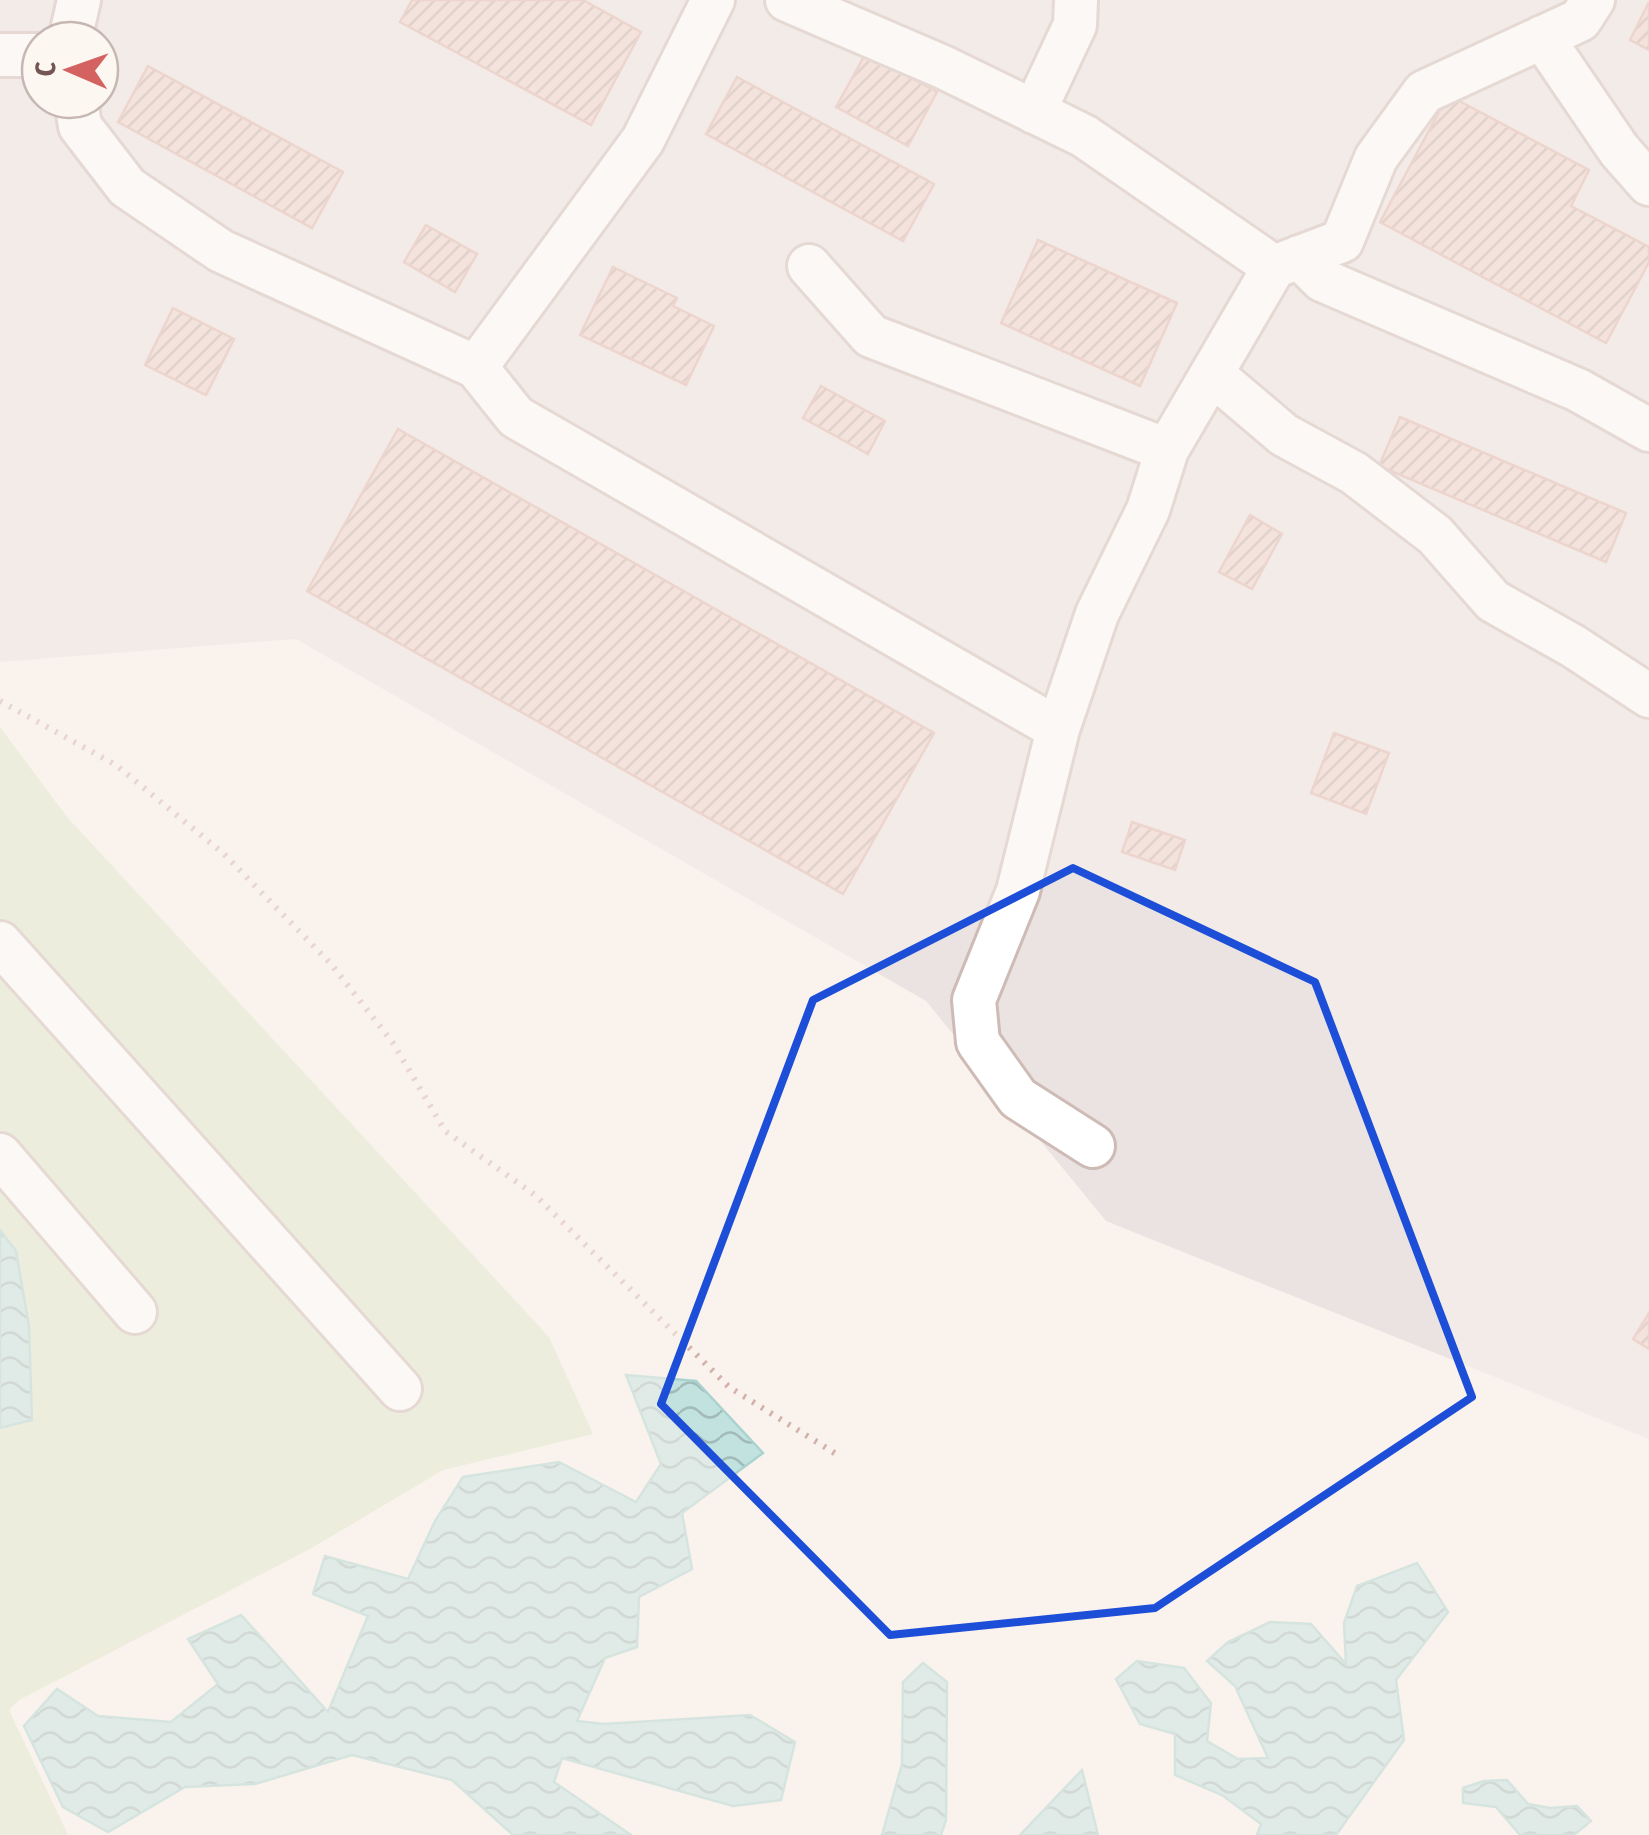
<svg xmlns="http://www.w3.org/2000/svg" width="1649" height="1835" viewBox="0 0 1649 1835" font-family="'Fira Sans Condensed',sans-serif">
  <defs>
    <pattern id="water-waves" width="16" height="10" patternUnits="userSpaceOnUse" patternTransform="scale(2.5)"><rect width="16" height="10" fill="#c2e2e0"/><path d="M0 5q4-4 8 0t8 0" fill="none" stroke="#a2bab8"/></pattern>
    <pattern id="building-hatch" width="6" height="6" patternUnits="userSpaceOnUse" patternTransform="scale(2.5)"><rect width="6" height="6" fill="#edcec7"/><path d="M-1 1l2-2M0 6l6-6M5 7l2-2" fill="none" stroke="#c4aaa4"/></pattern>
  </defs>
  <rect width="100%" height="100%" fill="#faf2ec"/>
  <path fill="#ebe3e1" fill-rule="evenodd" d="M0,0H1649V1439L1106,1221L926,1001L296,639L0,662ZM40,40H100V100H40Z"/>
  <path fill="#dde7cc" d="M0,727L67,817L549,1337L593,1434L443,1470L310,1549L19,1700L9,1710L68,1835H0Z"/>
  <path fill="url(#water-waves)" stroke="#aad3d0" stroke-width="2.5" d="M0,1230L16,1251L29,1326L32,1420L0,1428Z
    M626,1375L696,1381L763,1453L682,1513L692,1569L639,1597L637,1647L605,1658L577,1721L604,1724L750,1715L795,1742L781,1800L733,1806L562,1758L554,1782L631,1835H513L452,1780L352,1755L255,1784L185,1787L108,1832L63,1807L24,1726L57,1689L98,1716L171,1722L218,1684L188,1639L241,1615L328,1712L368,1616L313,1594L325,1556L408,1579L435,1521L463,1477L559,1462L636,1502L661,1464Z
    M1417,1563L1448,1612L1396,1680L1404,1740L1336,1835H1257L1261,1824L1222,1795L1175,1775V1734L1140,1724L1116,1679L1137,1661L1184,1668L1211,1703L1207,1741L1238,1759L1268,1758L1235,1686L1207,1661L1228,1642L1270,1622L1311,1624L1346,1664L1344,1623L1357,1586Z
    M923,1663L947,1682L946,1820L941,1835H882L902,1764L903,1682Z
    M1082,1770L1098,1835H1020Z
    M1507,1780L1528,1804L1550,1808L1577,1806L1591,1821L1574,1835H1520L1496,1807L1463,1803V1788L1484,1781Z"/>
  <path fill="url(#building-hatch)" stroke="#ddb2a9" stroke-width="2.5" d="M412,0H583L641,32L591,125L400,22Z
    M1649,2V50L1630,40Z
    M866,53L937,92L908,146L836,107Z
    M148,66L343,172L312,228L118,122Z
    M737,77L934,184L903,241L706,134Z
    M1448,95L1589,170L1571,206L1649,247V262L1606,343L1380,222Z
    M426,225L477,254L455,292L404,262Z
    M1038,240L1177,303L1140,386L1001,323Z
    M613,267L677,298L673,306L714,326L686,385L580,335Z
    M173,308L234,339L206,395L145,365Z
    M821,386L885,421L868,454L803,418Z
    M1400,417L1626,513L1606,562L1379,466Z
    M398,429L934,733L843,894L307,591Z
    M1250,515L1282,534L1252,589L1219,572Z
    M1334,733L1389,753L1366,814L1311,793Z
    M1132,822L1185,840L1175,870L1122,852Z
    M1649,1313V1349L1633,1339Z"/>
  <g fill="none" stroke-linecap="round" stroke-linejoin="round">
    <defs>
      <path id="minor" d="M787,0L943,67L1084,136L1274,267L1342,241L1376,158L1424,92L1580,20L1593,0
        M1542,37L1619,150L1649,184
        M70,40L79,0
        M0,55H40
        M76,100L80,126L127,187L221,251L476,367L643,140L713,0
        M1034,112L1075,25L1076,0
        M1299,257L1322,280L1578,390L1649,430
        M476,367L516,417L1058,729L1097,614L1148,510L1167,450L871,336L809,266
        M1212,374L1284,435L1354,473L1435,535L1493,601L1573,646L1649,696
        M1167,450L1274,267
        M1058,729L1018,891L974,1000L978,1042L1018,1098L1093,1146
        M0,943L400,1389
        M0,1155L135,1312"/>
    </defs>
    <use href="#minor" stroke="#cebbb5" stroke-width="48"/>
    <path stroke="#d2b1aa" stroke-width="6" stroke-dasharray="2.5 8" stroke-linecap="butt" d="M0,701L116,765L224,854L331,964L393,1043L445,1131L535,1195L729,1387L836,1454"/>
    <use href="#minor" stroke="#fff" stroke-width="42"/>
  </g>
  <path d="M0 0H1649V1835H0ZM1073,868L1315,982L1472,1397L1155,1608L890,1635L661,1404L813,1000Z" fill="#faf2ec" fill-opacity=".55" fill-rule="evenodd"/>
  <path fill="none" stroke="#1d4ed8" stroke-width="8" stroke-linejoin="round" d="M1073,868L1315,982L1472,1397L1155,1608L890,1635L661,1404L813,1000Z"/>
  <g transform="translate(70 70) rotate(272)"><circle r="48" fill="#fdf7f2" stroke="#c6b7b2" stroke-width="2.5"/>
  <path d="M0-8L18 38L0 25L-18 38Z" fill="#d46261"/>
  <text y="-15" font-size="28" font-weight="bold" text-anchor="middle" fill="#735651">С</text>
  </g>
</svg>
